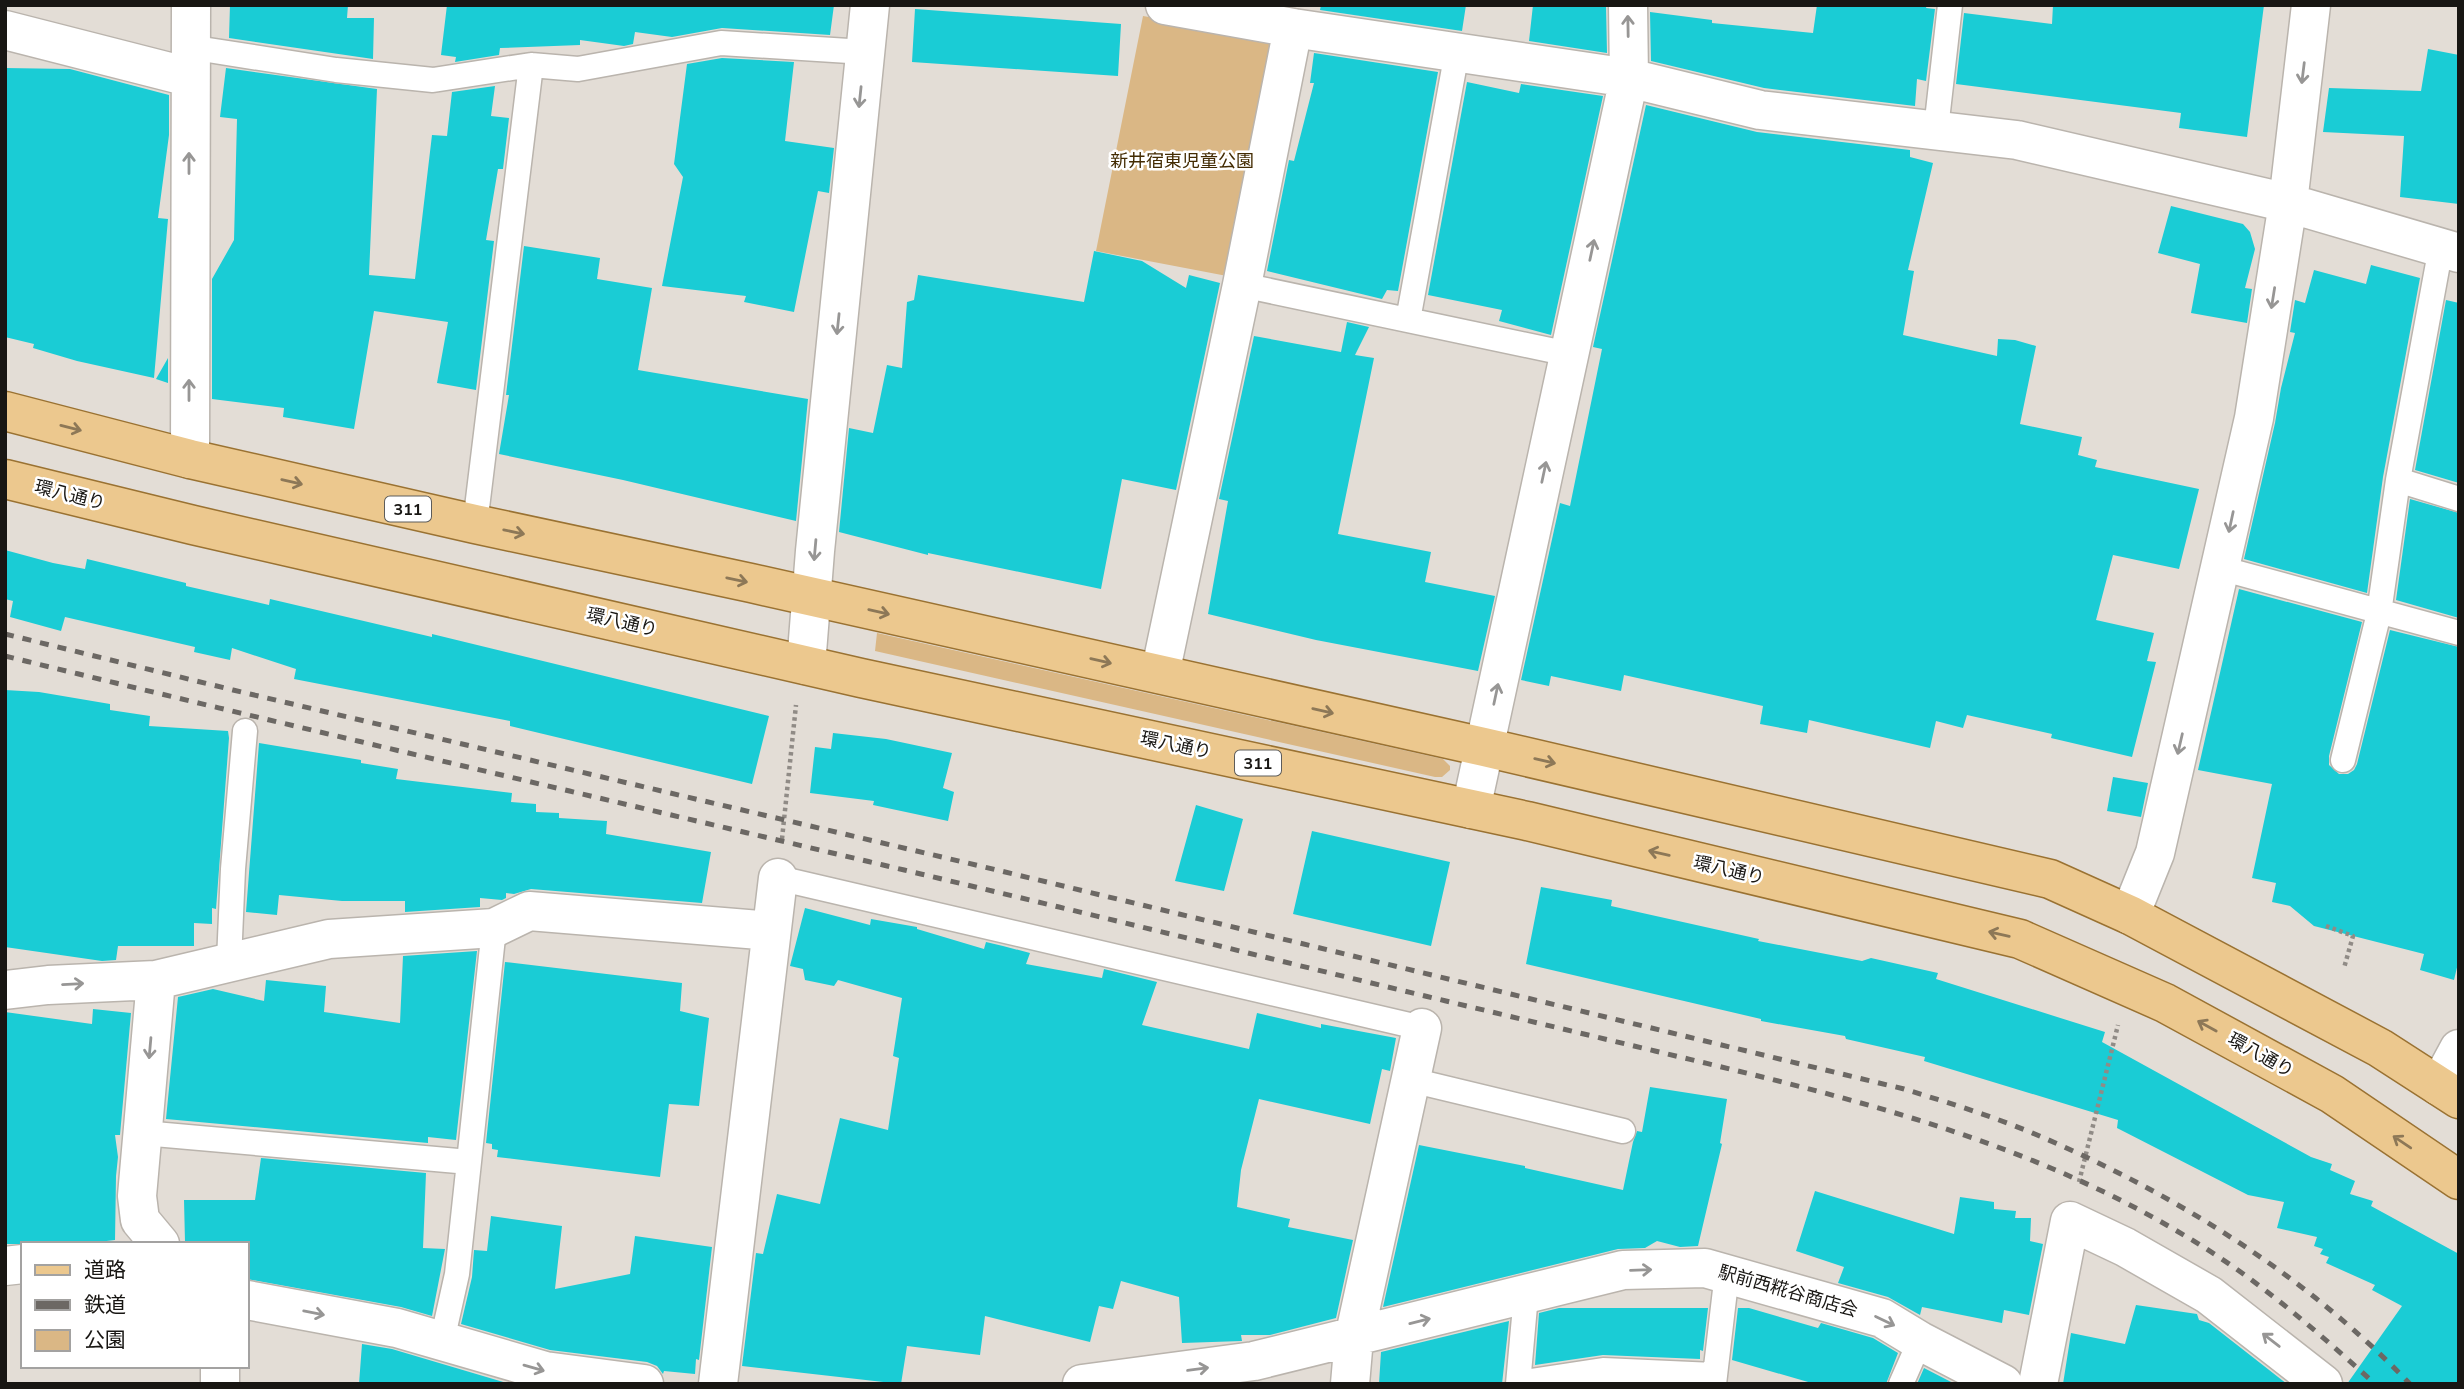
<svg xmlns="http://www.w3.org/2000/svg" width="2464" height="1389" viewBox="0 0 2464 1389" font-family="'Nunito Sans','Noto Sans JP',sans-serif">
  <rect width="100%" height="100%" fill="#e3ddd6"/>
  <path fill="#dab785" d="M1143,16L1274,38L1227,276L1096,251Z
    M877,633L1443,759L1450,766V770L1442,777H1435L875,651Z"/>
  <path fill="#1accd5" d="M230,5H348L347,18H374L373,59L229,38Z
    M447,5H834L830,35L722,28L672,37L635,32L633,44L624,46L580,40V45L500,48L499,55L455,62L456,57L441,55Z
    M1321,5H1466L1462,31L1320,10Z
    M1533,5H1606L1607,53L1529,41Z
    M1817,5H1927L1926,8L1935,9L1926,81L1917,79L1915,106L1764,88L1651,61L1650,12L1712,20V23L1813,33Z
    M2053,5H2264L2247,137L2179,128L2181,113L1956,84L1964,13L2052,24Z
    M915,9L1121,24L1118,76L912,62Z
    M2428,49L2459,55V204L2400,197L2404,136L2323,132L2329,88L2421,91Z
    M1314,53L1438,72L1398,291L1387,290L1382,299L1267,271L1289,160L1294,161L1314,83H1310Z
    M722,58L794,62L785,141L834,148L829,193L818,191L794,312L744,302L746,296L662,286L683,177L674,164L687,64Z
    M5,68L70,69L169,95V135L158,218L168,219L154,378L77,361L33,348L34,344L5,337Z
    M226,68L377,89L369,275L415,279L432,135L447,136L452,92L495,86L491,116L509,118L503,169H498L486,240L494,241L476,390L437,383L448,322L374,311L354,429L283,417L284,408L212,399V279L234,240L237,119L220,117Z
    M1467,82L1519,93L1521,84L1603,96L1551,335L1499,321L1502,310L1428,295Z
    M1646,105L1757,132L1910,150V157L1933,163L1908,270L1914,271L1903,335L1997,356L1998,339L2015,340L2036,346L2020,424L2082,437L2078,455L2097,460L2095,467L2199,489L2179,569L2113,555L2096,620L2154,633L2147,661L2156,662L2132,757L2051,738L2052,734L1967,715L1963,728L1936,721L1930,748L1809,720L1807,733L1760,724L1763,706L1624,675L1621,691L1551,676L1549,686L1521,680L1560,503L1570,506L1602,349L1593,347Z
    M2171,206L2243,224L2250,232L2255,249L2245,288L2252,289L2247,323L2191,313L2200,264L2158,253Z
    M524,246L600,258L597,279L652,288L638,370L808,399L796,521L623,480L499,454L509,395H506Z
    M1094,251L1142,261L1186,288L1189,275L1220,283L1176,490L1122,479L1101,589L928,553V555L839,532L849,428L873,433L887,365L902,368L907,302L914,300L918,275L1084,302Z
    M2371,265L2420,278L2383,477L2367,593L2244,559L2275,423L2281,388L2295,333L2290,332L2295,300L2305,303L2314,270L2366,284Z
    M2446,300L2459,303V483L2415,470Z
    M1347,322L1369,327L1355,355L1374,358L1338,534L1431,552L1425,582L1495,596L1478,671L1316,640L1208,614L1228,501L1219,499L1254,336L1341,352Z
    M168,358V383L156,379Z
    M2410,499L2459,513V618L2396,600Z
    M5,550L53,563L85,569L87,559L186,583V586L269,605L270,599L432,637V634L769,716L752,784L510,726V721L294,679L296,669L232,648L230,660L194,652L195,647L65,617L61,631L10,617L13,601L5,599Z
    M2239,589L2362,622L2329,756V765L2339,774H2348L2354,770L2357,764L2390,630L2459,647V959L2454,980L2420,970L2424,954L2314,926L2290,906L2272,902L2276,883L2252,878L2272,784L2198,770Z
    M5,690L39,692L110,704V710L150,716L149,726L228,731L229,738L216,909L212,908V924L194,923V946H118L116,960L102,961L5,947Z
    M833,733L886,739L952,753L943,788L954,792L948,821L873,805L874,801L810,793L815,747L831,749Z
    M259,743L361,760V763L398,769L396,779L512,793L511,802L536,804V812L559,813V818L607,821L606,834L711,852L702,903L531,889L514,894L506,893V898L502,900L480,898V907L405,912V901H342L279,895L277,915L246,912Z
    M2113,777L2148,783L2141,817L2107,811Z
    M1196,805L1243,819L1224,891L1175,881Z
    M1312,831L1450,862L1431,946L1293,914Z
    M1541,887L1612,900L1611,906L1759,939L1758,941L1862,961L1871,958L1938,973L1936,979L2105,1032L2102,1042L2311,1157L2332,1164L2330,1170L2355,1181L2350,1194L2373,1201L2371,1206L2459,1254V1384H2347L2402,1306L2372,1290L2375,1285L2326,1263L2329,1257L2320,1254L2323,1249L2314,1246L2317,1237L2277,1228L2284,1202L2248,1195L2117,1128L2118,1120L1924,1061L1925,1057L1846,1039L1845,1036L1761,1021V1019L1526,964Z
    M805,908L870,925L871,919L917,927V929L984,949L986,942L1003,946L1030,953L1026,964L1102,978L1104,969L1157,982L1142,1025L1249,1049L1257,1013L1321,1028V1024L1396,1038L1390,1071L1382,1069L1370,1124L1259,1099L1241,1170L1237,1207L1290,1219L1288,1227L1353,1240L1336,1318L1270,1335H1241L1242,1341L1182,1343L1179,1297L1121,1281L1113,1309L1099,1306L1090,1342L985,1316L980,1355L907,1346L901,1384L742,1366L756,1253L763,1254L777,1194L820,1204L840,1118L888,1130L899,1058L893,1056L902,998L838,980L834,986L805,980L803,969L790,966Z
    M477,951L456,1140L428,1137V1143L166,1119L178,997L213,989L264,1001L266,980L326,986L324,1012L400,1023L403,956Z
    M505,962L682,983L680,1011L709,1018L699,1106L669,1104L660,1177L497,1157L498,1150L492,1149V1144L486,1143Z
    M93,1009L131,1013L120,1135H115L118,1157L116,1176L115,1240L81,1244H5V1012L92,1024Z
    M1650,1087L1727,1099L1720,1143L1722,1144L1698,1246L1680,1247L1657,1241L1645,1248L1618,1249L1383,1307L1419,1145L1525,1166V1168L1623,1190L1633,1142L1637,1131L1642,1132Z
    M261,1158L426,1173L423,1248L445,1249L432,1316L401,1307L247,1279V1244L185,1242L184,1200H255Z
    M1815,1191L1954,1234L1960,1197L1994,1202V1209L2016,1211L2015,1218H2031L2030,1241L2043,1244L2029,1315L2004,1310L2002,1323L1922,1307L1920,1315L1888,1297L1838,1283L1844,1267L1796,1251Z
    M491,1216L562,1226L555,1289L630,1274L635,1236L712,1247L699,1360L696,1359L695,1374L664,1371L663,1374L657,1366L647,1362L550,1350L461,1324L472,1277L474,1250L487,1251Z
    M2136,1305L2197,1314L2199,1320L2209,1323L2287,1384H2063L2071,1333L2125,1344Z
    M1559,1308H1708L1703,1351L1700,1350V1359L1603,1355L1535,1365L1539,1313Z
    M1738,1308H1749L1818,1328L1821,1323L1873,1338L1898,1353L1886,1384H1815L1732,1360Z
    M1509,1321L1502,1384H1379L1381,1352Z
    M362,1344L392,1349L510,1384H359Z
    M1924,1368L1955,1384H1917Z"/>
  <g fill="none" stroke-linecap="round" stroke-linejoin="round">
    <defs>
      <path id="service" d="M189,47L336,70L433,80L531,65L578,69L721,43L865,52
        M1936,129L1950,5
        M1242,285L1569,354
        M1408,320L1457,52
        M2398,480L2459,499
        M475,524L531,65
        M2220,568L2459,633
        M2343,760L2379,613L2398,480L2441,247
        M778,878L1422,1028
        M229,961L233,869L245,731
        M1411,1080L1623,1131
        M143,1133L469,1162
        M442,1341L457,1274L494,928
        M1518,1383L1603,1370L1714,1375
        M1518,1384L1526,1295
        M1714,1384L1727,1273
        M1901,1384L1920,1341"/>
      <path id="minor" d="M1165,5L1293,28L1629,78L1760,110L2017,140L2288,203L2459,253
        M5,30L189,77
        M190,459L191,5
        M806,665L815,551L870,5
        M1160,674L1242,285L1293,28
        M1471,809L1629,78L1628,5
        M2130,915L2155,853L2254,418L2288,203L2311,5
        M156,980L137,1196L140,1220L160,1244
        M5,990L48,985L156,980L329,939L494,928L529,911L771,931
        M2439,1086L2459,1049
        M5,1266L23,1264
        M247,1300L397,1328L545,1371L644,1384
        M220,1384V1366
        M718,1384L778,878
        M1082,1384L1254,1361L1623,1270L1705,1268L1882,1318L1920,1341L2003,1384
        M1350,1384L1354,1338L1422,1028
        M2038,1384L2070,1221L2125,1247L2209,1295L2323,1384"/>
      <path id="primary" d="M5,411L190,459L475,524L751,583L1484,747L2050,879L2130,915L2380,1048L2459,1099
        M5,479L193,525L861,678L1527,821L2020,939L2165,1003L2332,1094L2459,1180"/>
    </defs>
    <use href="#service" stroke="#bab4ad" stroke-width="27"/>
    <use href="#minor" stroke="#bab4ad" stroke-width="41"/>
    <use href="#primary" stroke="#9a7232" stroke-width="41"/>
    <path stroke="#908b86" stroke-width="4.5" stroke-dasharray="3.5 3.5" stroke-linecap="butt" d="M782,839L796,705
      M2326,926L2353,936L2344,968
      M2079,1182L2118,1025"/>
    <use href="#service" stroke="#fff" stroke-width="24"/>
    <use href="#minor" stroke="#fff" stroke-width="38"/>
    <use href="#primary" stroke="#ecc88e" stroke-width="38"/>
    <path stroke="#6c6864" stroke-width="5" stroke-dasharray="9 9" stroke-linecap="butt" d="M5,634L233,690L997,870L1904,1089C1946,1102 1989,1115 2030,1132C2170,1191 2304,1273 2410,1384
      M5,656C416,757 829,850 1240,951C1378,985 1517,1018 1655,1051C1839,1095 2024,1138 2187,1237C2255,1277 2317,1331 2375,1384"/>
  </g>
  <defs><path id="oneway-shaft" d="M-6 0H5M1.5-3L5.5 0L1.5 3" fill="none" stroke-width="1.6" stroke-linecap="round" stroke-linejoin="round" transform="scale(1.75)"/></defs>
  <g stroke="#979695">
    <use href="#oneway-shaft" transform="translate(1628 26) rotate(-91)"/>
    <use href="#oneway-shaft" transform="translate(2303 73) rotate(97)"/>
    <use href="#oneway-shaft" transform="translate(860 97) rotate(96)"/>
    <use href="#oneway-shaft" transform="translate(189 163) rotate(-90)"/>
    <use href="#oneway-shaft" transform="translate(1592 250) rotate(-78)"/>
    <use href="#oneway-shaft" transform="translate(2273 298) rotate(99)"/>
    <use href="#oneway-shaft" transform="translate(838 324) rotate(96)"/>
    <use href="#oneway-shaft" transform="translate(189 390) rotate(-90)"/>
    <use href="#oneway-shaft" transform="translate(1544 472) rotate(-78)"/>
    <use href="#oneway-shaft" transform="translate(2231 522) rotate(102)"/>
    <use href="#oneway-shaft" transform="translate(815 550) rotate(95)"/>
    <use href="#oneway-shaft" transform="translate(1496 694) rotate(-78)"/>
    <use href="#oneway-shaft" transform="translate(2180 744) rotate(103)"/>
    <use href="#oneway-shaft" transform="translate(73 984) rotate(-3)"/>
    <use href="#oneway-shaft" transform="translate(150 1048) rotate(95)"/>
    <use href="#oneway-shaft" transform="translate(1641 1270) rotate(-2)"/>
    <use href="#oneway-shaft" transform="translate(314 1313) rotate(11)"/>
    <use href="#oneway-shaft" transform="translate(1420 1321) rotate(-14)"/>
    <use href="#oneway-shaft" transform="translate(1885 1321) rotate(26)"/>
    <use href="#oneway-shaft" transform="translate(2271 1340) rotate(-142)"/>
    <use href="#oneway-shaft" transform="translate(534 1368) rotate(16)"/>
    <use href="#oneway-shaft" transform="translate(1198 1369) rotate(-8)"/>
  </g>
  <g stroke="#8d7857">
    <use href="#oneway-shaft" transform="translate(71 428) rotate(14)"/>
    <use href="#oneway-shaft" transform="translate(292 482) rotate(13)"/>
    <use href="#oneway-shaft" transform="translate(514 532) rotate(12)"/>
    <use href="#oneway-shaft" transform="translate(737 580) rotate(12)"/>
    <use href="#oneway-shaft" transform="translate(879 612) rotate(13)"/>
    <use href="#oneway-shaft" transform="translate(1101 661) rotate(13)"/>
    <use href="#oneway-shaft" transform="translate(1323 711) rotate(13)"/>
    <use href="#oneway-shaft" transform="translate(1545 761) rotate(13)"/>
    <use href="#oneway-shaft" transform="translate(1659 853) rotate(-167)"/>
    <use href="#oneway-shaft" transform="translate(1999 934) rotate(-167)"/>
    <use href="#oneway-shaft" transform="translate(2207 1026) rotate(-151)"/>
    <use href="#oneway-shaft" transform="translate(2402 1142) rotate(-146)"/>
  </g>
  <g text-anchor="middle" stroke-width="5" stroke-linejoin="round" paint-order="stroke">
    <g fill="#fff" stroke="#5d5c5a" stroke-width="2">
      <rect x="385" y="496.5" width="46" height="25" rx="5"/>
      <rect x="1235" y="750.5" width="46" height="25" rx="5"/>
    </g>
    <g font-size="16" font-weight="bold" fill="#181613">
      <text x="408" y="515">311</text>
      <text x="1258" y="769">311</text>
    </g>
    <g font-size="18" fill="#432b02" stroke="#fff">
      <text x="1182" y="167">新井宿東児童公園</text>
    </g>
    <g font-size="18" fill="#181613" stroke="#fff">
      <text transform="translate(70 495) rotate(14)" y="6">環八通り</text>
      <text transform="translate(622 622) rotate(13)" y="6">環八通り</text>
      <text transform="translate(1176 745) rotate(12)" y="6">環八通り</text>
      <text transform="translate(1729 870) rotate(13)" y="6">環八通り</text>
      <text transform="translate(2261 1055) rotate(29)" y="6">環八通り</text>
      <text transform="translate(1788 1291) rotate(16)" y="6">駅前西糀谷商店会</text>
    </g>
  </g>
  <rect width="2464" height="1389" fill="none" stroke="#181613" stroke-width="14"/>
  <rect x="21" y="1242" width="228" height="126" fill="#ffffff" stroke="#a3a2a1" stroke-width="2"/>
  <rect x="35" y="1265" width="35" height="10" fill="#ecc88e" stroke="#a3a2a1" stroke-width="2"/>
  <text x="84" y="1277" font-size="21" fill="#181613">道路</text>
  <rect x="35" y="1300" width="35" height="10" fill="#6c6864" stroke="#a3a2a1" stroke-width="2"/>
  <text x="84" y="1312" font-size="21" fill="#181613">鉄道</text>
  <rect x="35" y="1330" width="35" height="21" fill="#dab785" stroke="#a3a2a1" stroke-width="2"/>
  <text x="84" y="1347" font-size="21" fill="#181613">公園</text>
</svg>
